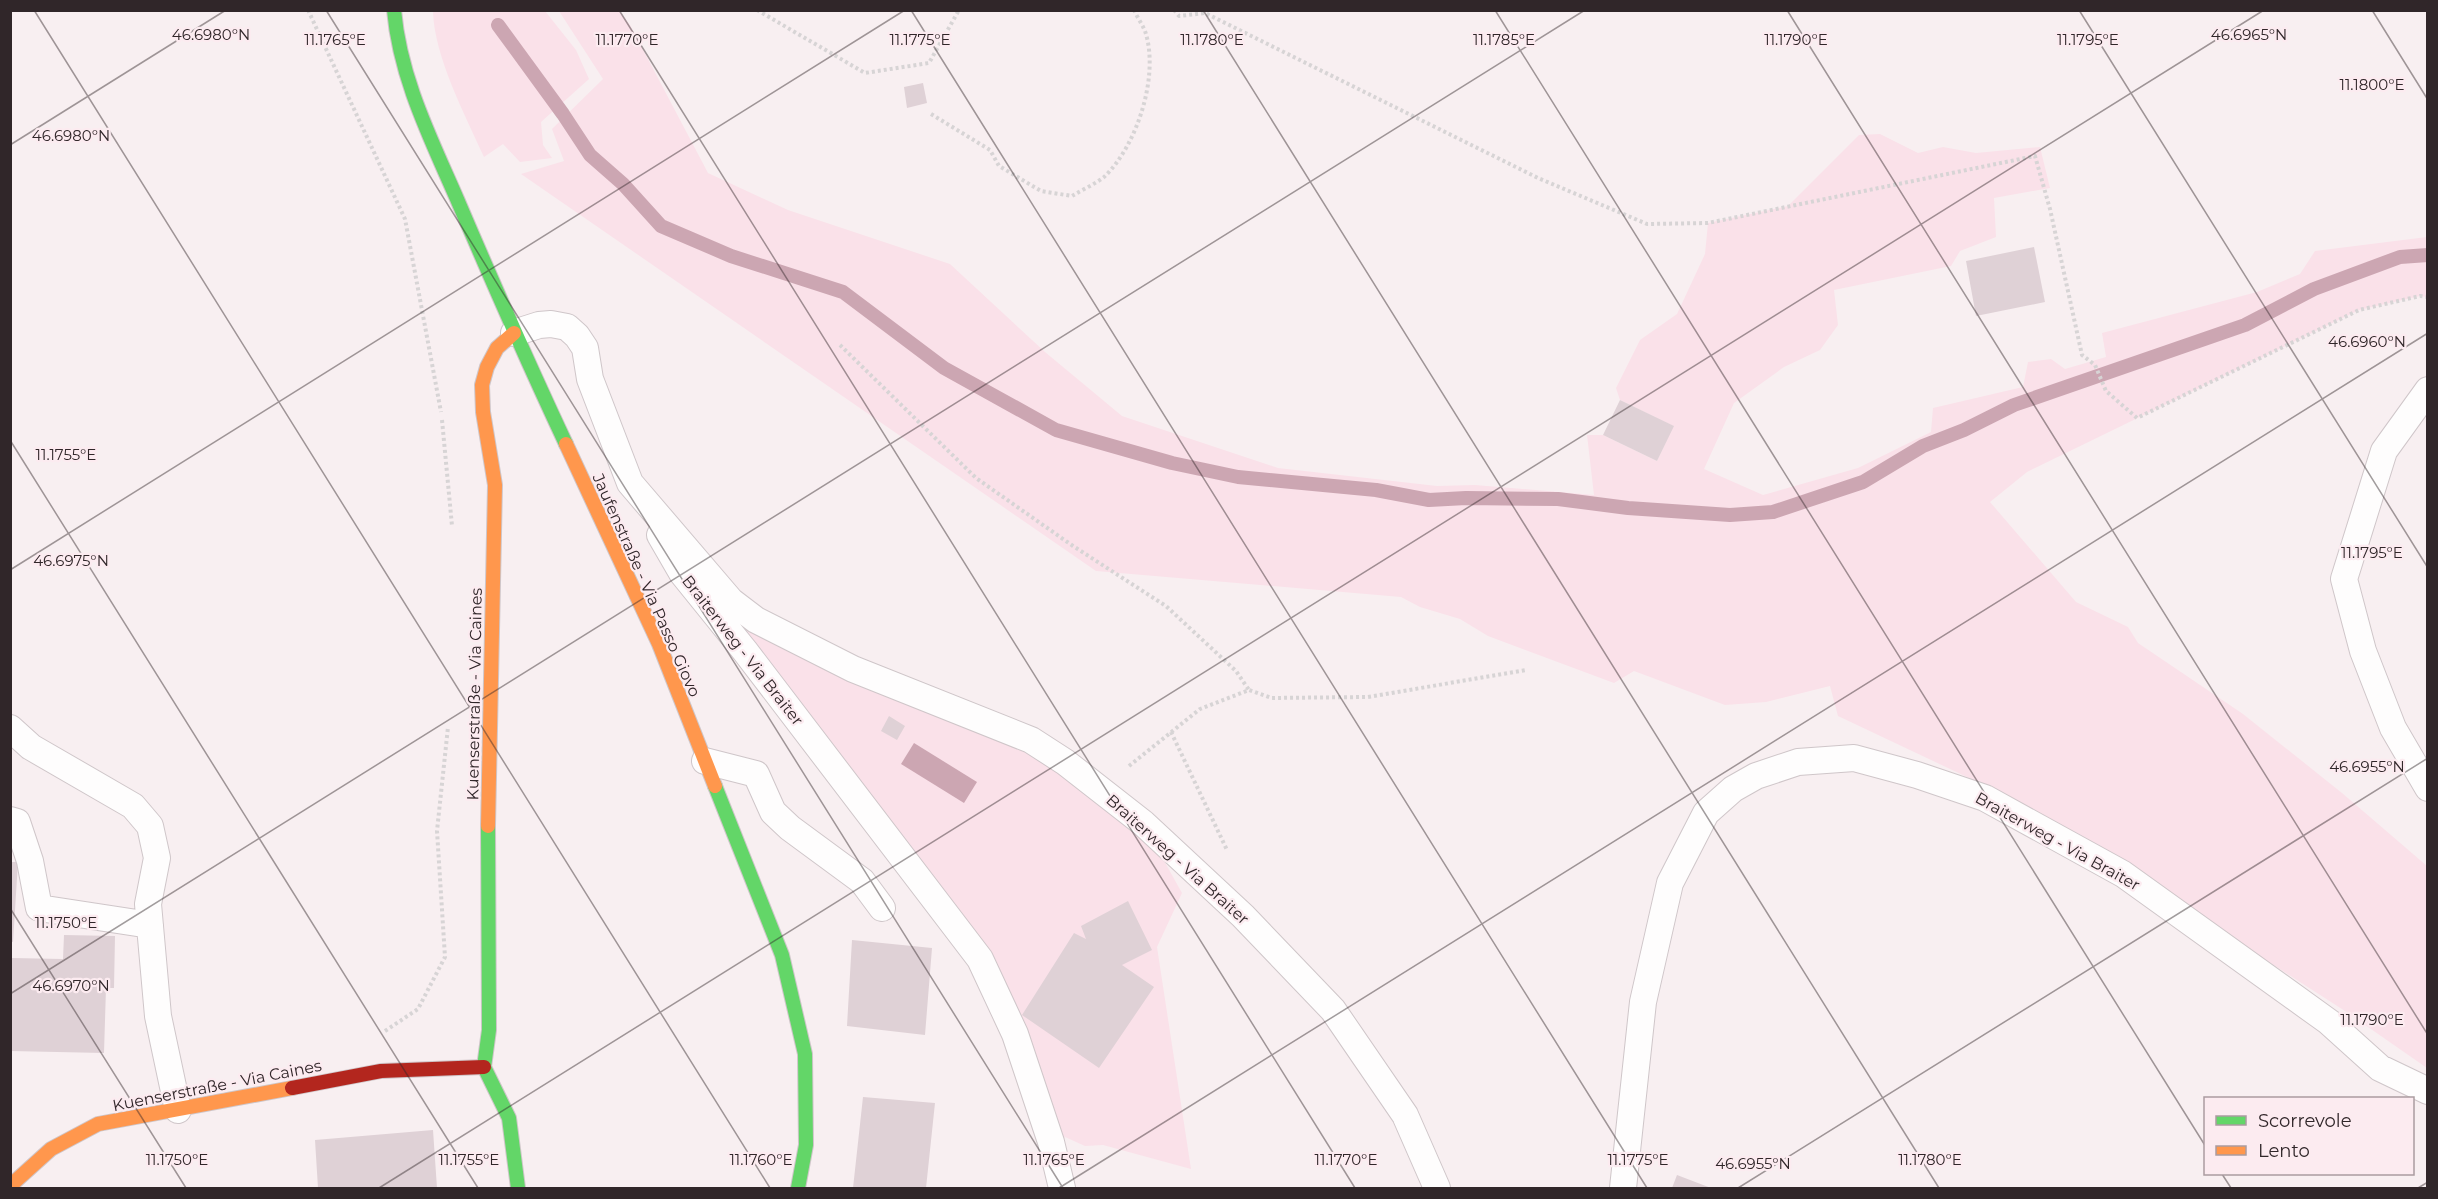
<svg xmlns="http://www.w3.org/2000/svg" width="2438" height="1199" viewBox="0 0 2438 1199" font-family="Montserrat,sans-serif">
  <rect width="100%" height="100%" fill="#f8eff1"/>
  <path fill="#fae1e9" d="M433,11H545L576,50L589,79L541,122L543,145L552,158L520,162L503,144L484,157C465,115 434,56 433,11Z
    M559,11H619L630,25L708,173L788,210L950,264L1045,352L1122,416L1278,468L1437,486L1475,485L1594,495L1587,435H1603L1657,461L1673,426L1620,400L1616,388L1640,340L1677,314L1705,254L1708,223L1788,206L1859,135L1880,134L1918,153L1943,147L1976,153L2040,147L2050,188L1994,198L1996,237L1960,251L1951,266L1834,290L1838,325L1820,350L1784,367L1734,403L1704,469L1763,495L1858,468L1931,432L1933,408L2023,387L2028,362L2051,359L2065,369L2106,357L2102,333L2257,292L2300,274L2315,251L2427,237V297L2420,296L2359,310L2027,472L1990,502L2076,602L2128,627L2138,643L2243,714L2342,793L2427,866V1068L2345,1011L2022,803L1838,716L1830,686L1766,702L1725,705L1634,671L1614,683L1488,636L1460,619L1420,607L1401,597L1096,571L521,174L564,161L552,129L603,79Z
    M731,601L970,715L1143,823L1182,893L1157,947L1191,1169L1103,1145L1085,1146L1065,1137L1051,1142L980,959L745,651Z"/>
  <path fill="#cca6b2" d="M914,743L977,782L964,803L901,764Z"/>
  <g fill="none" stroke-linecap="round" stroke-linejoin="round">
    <path stroke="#cca6b2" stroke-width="14" d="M498,25L563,114L590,155L623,184L661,226L731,256L843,292L944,368L1056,430L1172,463L1238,477L1376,490L1429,500L1466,498L1558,499L1628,508L1730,515L1773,512L1863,482L1923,446L1964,430L2014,405L2245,325L2314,289L2400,257L2428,255"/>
  </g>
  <path fill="#dfd1d6" d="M923,83L927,103L907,108L904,87Z
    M2034,247L2045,302L1976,316L1966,261Z
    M1620,400L1674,426L1657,461L1603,435Z
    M889,716L905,726L897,740L881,731Z
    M10,862H18L13,942L10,941Z
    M1128,901L1152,950L1122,965L1154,987L1099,1068L1022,1015L1074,933L1086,939L1081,926Z
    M64,935L115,936L114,988H106L104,1053L10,1051L12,958L63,959Z
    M852,940L932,948L925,1035L847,1026Z
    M863,1097L935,1103L926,1188H853Z
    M433,1130L437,1188H318L315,1140Z
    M1677,1175L1711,1188H1672Z"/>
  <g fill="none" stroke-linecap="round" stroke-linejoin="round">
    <defs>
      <path id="lane" d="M514,333L539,325L551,324L567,327L577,336L585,348L590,379L630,483L731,601L756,620L853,669L1031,740L1065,762L1143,823L1243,916L1333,1010L1405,1115L1437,1188
        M2428,390L2384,451L2344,579L2363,651L2393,728L2428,788
        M660,535L682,573L745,651L980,959L1015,1034L1051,1142L1062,1188
        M10,728L31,747L133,806L150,826L157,858L148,904L158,1016L178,1110
        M705,761L756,774L773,812L790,828L862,881L882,908
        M10,820L17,822L30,861L39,908L150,925
        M1623,1188L1643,1002L1670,883L1706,813L1733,789L1756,776L1798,762L1854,758L1917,775L1985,798L2123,874L2329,1022L2380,1068L2428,1091"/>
      <path id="fast" d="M394,10C400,78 430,137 457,199C492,281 528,363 566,444
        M715,786L782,955L805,1054L806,1145L798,1188
        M488,826L489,1030L484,1067L509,1118L518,1188"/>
      <path id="slow" d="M566,444L659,644L715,786
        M488,826L495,485L483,412L482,385L487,367L497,348L514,333
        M10,1186L51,1149L98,1124L292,1088"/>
      <path id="jam" d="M292,1088L381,1071L484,1067"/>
    </defs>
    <use href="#lane" stroke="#cfc6c9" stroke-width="28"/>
    <use href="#fast" stroke="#cfc6c9" stroke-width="16"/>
    <use href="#slow" stroke="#cfc6c9" stroke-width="16"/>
    <use href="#jam" stroke="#cfc6c9" stroke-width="16"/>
    <path stroke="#d7d4d5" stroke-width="4" stroke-dasharray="3 3" stroke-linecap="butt" d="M308,10L405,219L441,412
      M757,10L865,73L929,63L959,10
      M1174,10L1179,16L1205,13L1538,178L1647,224L1708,223L2035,156L2050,209L2082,355L2095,365L2106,391L2137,418L2359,310L2420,296L2428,297
      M931,114L990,150L999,166L1041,191L1072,196C1082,190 1095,184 1104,177C1137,146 1160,75 1145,31C1142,24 1137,17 1134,10
      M840,345L976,478L1073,546L1166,606L1236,671L1249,690
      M442,420L452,526
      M1171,732L1227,850
      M1129,766L1200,709L1249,690L1272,698L1368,697L1526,670
      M385,1031L418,1009L445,957L437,831L448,727"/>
    <use href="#lane" stroke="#fefdfd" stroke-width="26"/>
    <use href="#fast" stroke="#63d668" stroke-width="14"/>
    <use href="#slow" stroke="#ff974d" stroke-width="14"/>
    <use href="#jam" stroke="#b3261e" stroke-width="14"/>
  </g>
  <path fill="none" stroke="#302629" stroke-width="1.5" stroke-opacity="0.45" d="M34,10L770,1188M326,10L1063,1188M619,10L1355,1188M911,10L1647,1188M1203,10L1939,1188M1495,10L2206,1147M1787,10L2428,1035M2079,10L2428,568M2372,10L2428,100M10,145L226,10M10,440L478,1188M10,570L905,10M10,908L186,1188M10,994L1585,10M2222,1174L2231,1188M379,1188L2264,10M1059,1188L2428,333M1738,1188L2428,758M2418,1188L2428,1182"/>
  <g text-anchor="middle" stroke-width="4.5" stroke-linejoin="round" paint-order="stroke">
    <g font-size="16" fill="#302629" stroke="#fcebf0">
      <text transform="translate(647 585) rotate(66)" y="6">Jaufenstraße - Via Passo Giovo</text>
      <text transform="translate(743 650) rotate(52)" y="6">Braiterweg - Via Braiter</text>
      <text transform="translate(474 694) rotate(-89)" y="6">Kuenserstraße - Via Caines</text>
      <text transform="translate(2058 841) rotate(29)" y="6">Braiterweg - Via Braiter</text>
      <text transform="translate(1178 859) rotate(42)" y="6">Braiterweg - Via Braiter</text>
      <text transform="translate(217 1085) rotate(-11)" y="6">Kuenserstraße - Via Caines</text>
    </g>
  </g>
  <g font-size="15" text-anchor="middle" fill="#302629" stroke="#fcebf0" stroke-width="4.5" stroke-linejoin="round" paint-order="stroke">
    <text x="211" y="40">46.6980°N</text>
    <text x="2249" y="40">46.6965°N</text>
    <text x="1796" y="45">11.1790°E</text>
    <text x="335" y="45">11.1765°E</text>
    <text x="627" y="45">11.1770°E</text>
    <text x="920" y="45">11.1775°E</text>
    <text x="1212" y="45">11.1780°E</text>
    <text x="1504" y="45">11.1785°E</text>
    <text x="2088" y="45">11.1795°E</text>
    <text x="2372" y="90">11.1800°E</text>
    <text x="71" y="141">46.6980°N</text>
    <text x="2367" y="347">46.6960°N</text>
    <text x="66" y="460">11.1755°E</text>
    <text x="2372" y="558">11.1795°E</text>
    <text x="71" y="566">46.6975°N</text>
    <text x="2367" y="772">46.6955°N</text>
    <text x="66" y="928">11.1750°E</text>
    <text x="71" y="991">46.6970°N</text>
    <text x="2372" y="1025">11.1790°E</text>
    <text x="177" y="1165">11.1750°E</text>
    <text x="469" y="1165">11.1755°E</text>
    <text x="761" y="1165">11.1760°E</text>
    <text x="1054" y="1165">11.1765°E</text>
    <text x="1346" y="1165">11.1770°E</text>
    <text x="1638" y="1165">11.1775°E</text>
    <text x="1930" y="1165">11.1780°E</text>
    <text x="1753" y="1169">46.6955°N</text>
  </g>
  <rect width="2438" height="1199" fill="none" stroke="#302629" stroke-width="24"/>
  <rect x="2204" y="1097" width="210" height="78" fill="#fcebf0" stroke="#aa9ca0" stroke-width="1.5"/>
  <rect x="2216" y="1116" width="30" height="9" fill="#63d668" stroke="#aa9ca0" stroke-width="1.5"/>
  <text x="2258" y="1127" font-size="18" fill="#302629">Scorrevole</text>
  <rect x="2216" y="1146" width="30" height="9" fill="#ff974d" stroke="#aa9ca0" stroke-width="1.5"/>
  <text x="2258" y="1157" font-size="18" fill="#302629">Lento</text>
</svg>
